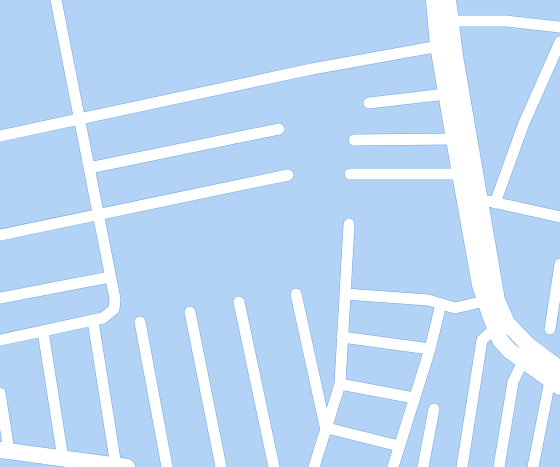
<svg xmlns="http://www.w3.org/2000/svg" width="560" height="467" viewBox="0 0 560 467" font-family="Ubuntu,sans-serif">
  <rect width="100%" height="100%" fill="#b2d2f6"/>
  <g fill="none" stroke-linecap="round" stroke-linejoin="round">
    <defs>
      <path id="street" d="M451,21H505L560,27
        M369,103L446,94
        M0,136L312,69L445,45
        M354,140L454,139
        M89,168L279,129
        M350,174H460
        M488,201L560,217
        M495,203L524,123L560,42
        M0,235L288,175
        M296,294L325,426L327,428L399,446
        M345,294L428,300L455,308L485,301
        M0,298L110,277
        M239,302L274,467
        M190,312L221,467
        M93,321L116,466
        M140,322L167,467
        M550,329L560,264
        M43,331L63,459
        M342,337L430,349
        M0,340L103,318L114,309L115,299L56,0
        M340,384L414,398
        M0,393L9,451
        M314,467L340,384L349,224
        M393,467L430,349L441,304
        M423,467L434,409
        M462,467L482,340L495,328
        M499,467L513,382L523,361
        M533,467L550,380"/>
      <path id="secondary" d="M434,0L438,46L460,174L480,285L490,315L500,340L510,351L560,387
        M448,0L455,56L497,300L507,323L528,345L560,369
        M0,450L127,467"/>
    </defs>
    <use href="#street" stroke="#73a7e1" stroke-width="12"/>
    <use href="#secondary" stroke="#73a7e1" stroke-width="17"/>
    <use href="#street" stroke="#fff" stroke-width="11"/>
    <use href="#secondary" stroke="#fff" stroke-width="16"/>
  </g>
</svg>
